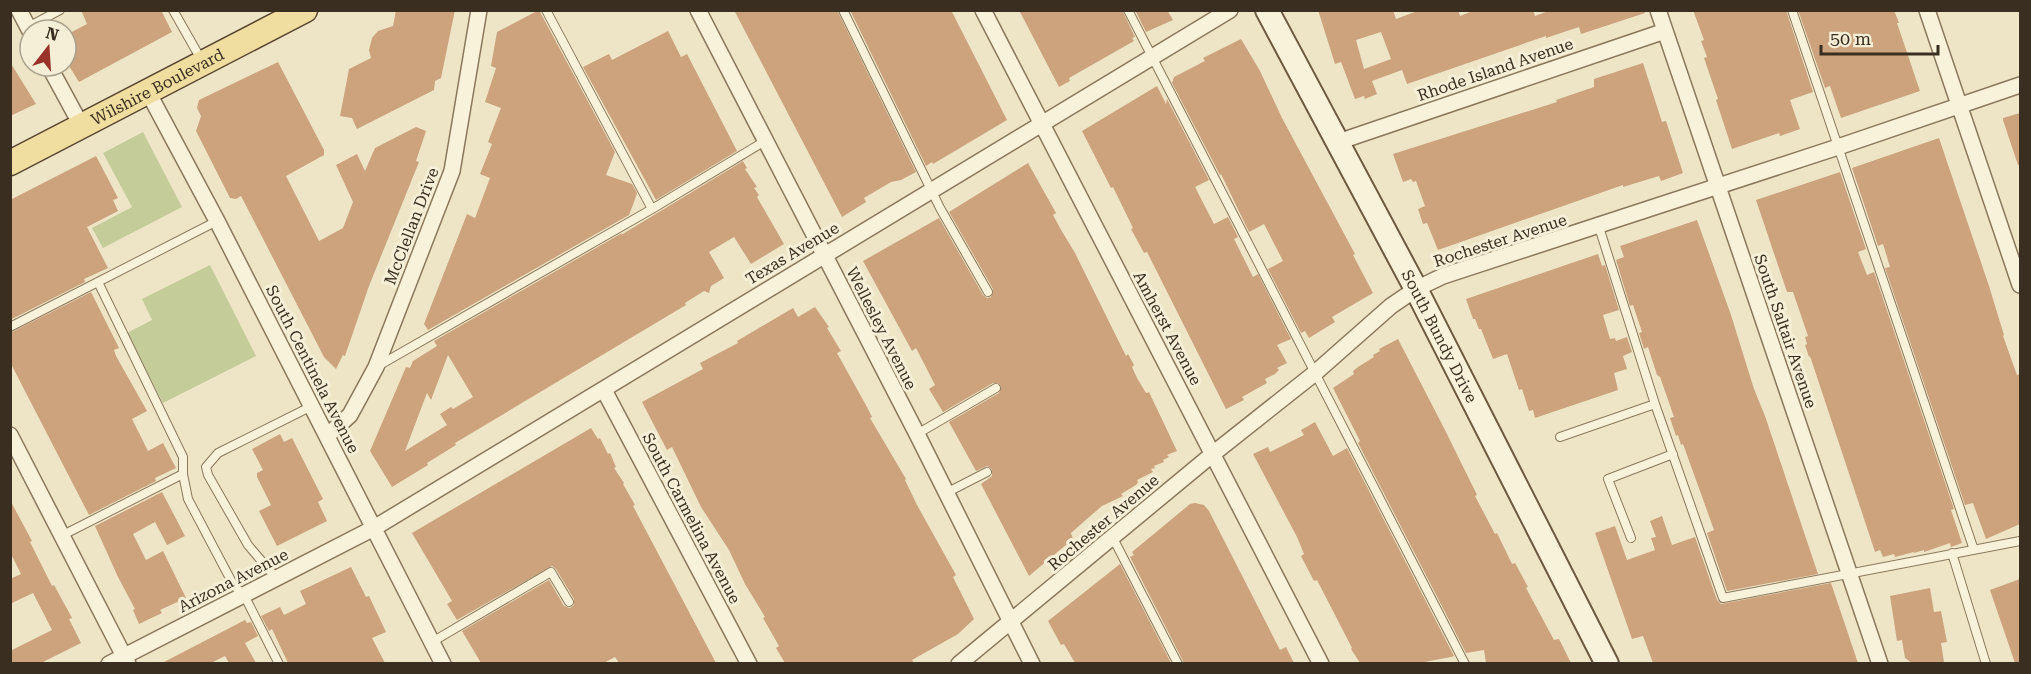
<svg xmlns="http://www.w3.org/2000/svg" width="2031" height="674" viewBox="0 0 2031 674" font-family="'Roboto Serif',serif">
  <rect width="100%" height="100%" fill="#eee5c7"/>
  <path fill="#c4cd9a" d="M143,132L182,207L103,248L92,228L132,207L103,153Z
    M210,265L256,356L163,403L127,333L152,320L142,299Z"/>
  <path fill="#cca37d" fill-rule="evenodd" d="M81,10H161L172,32L79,82L66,61V35L87,24Z
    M396,10H455L441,78L435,81L434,90L357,129L352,118L340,116L349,69L371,58L369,50L372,38L378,31L393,26Z
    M539,10L615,152L606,175L632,184L637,193L634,202L629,215L428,330L424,324L467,214L475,218L490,178L480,174L492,144L488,142L501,108L485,102L496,68L491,66L497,32Z
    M734,10H837L916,172L901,180L891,182L864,198L866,202L842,217Z
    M850,10H951L1007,120L933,164L932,162L926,166Z
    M1019,10H1122L1135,37L1132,38L1134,41L1069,78L1070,81L1059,87Z
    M1135,10H1167L1173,20L1146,32Z
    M1318,10H1393L1396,19L1420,10H1458L1460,16L1475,10H1533L1535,16L1551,10H1645V13L1581,34L1579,27L1546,38V36L1407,84L1402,70L1372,81L1377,94L1365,99L1364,96L1355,99L1341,62L1335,64ZM1381,32L1391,59L1364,69L1356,40Z
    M1693,10H1786L1813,92L1790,100L1800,129L1780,136L1779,133L1732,149L1716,100L1718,99L1704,58L1707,57L1701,41L1704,40Z
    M1798,10H1894L1899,23H1897L1920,91L1841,118L1830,86L1825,88Z
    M668,31L681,57L687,54L737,151L656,200L583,67L609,54L612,60Z
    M1241,39L1260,71L1282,118L1355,254L1353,255L1373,293L1332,317L1335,322L1309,338L1305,331L1301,333L1268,269L1283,261L1264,224L1249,232L1221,174L1220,175L1172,83L1174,77L1205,61L1203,58Z
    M10,62L36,104L10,116Z
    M278,62L324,150V155L286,176L319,241L343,228L353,202L336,165L357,154L365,171L375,148L416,127L426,131L416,161L419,162L369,286L345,356L343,355L336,369L324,357L241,196L236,199L230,198L196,131L201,116L197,108L199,100Z
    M1643,63L1662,122L1666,121L1683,173L1661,181L1659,176L1623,187V185L1438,250L1427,223L1423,224L1418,209L1425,206L1416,181L1413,182L1411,179L1403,182L1393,154L1557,102L1556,100L1594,87V79Z
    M1157,86L1166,104L1167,99L1209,180L1195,187L1214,224L1228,217L1238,237L1234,239L1253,277L1258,274L1291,339L1277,345L1287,363L1277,368L1279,370L1275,374L1265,379L1267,383L1242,397L1244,400L1226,409L1147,252L1144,253L1131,229L1133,228L1113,187L1111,188L1082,131Z
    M2020,113V165H2018L2003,120V118Z
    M1939,138L1989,286L2004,335L2003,336L2017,375L2020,374V524L1986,539L1973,503L1965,505L1885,268L1890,267L1883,244L1878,246L1852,168Z
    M96,156L118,198L113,200L118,211L87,227L108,268L84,279L85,282L10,320V200Z
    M743,161L747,168L745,169L757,187L754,188L759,195L757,197L784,244L751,264L734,237L709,252L724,278L711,286L709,293L704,291L685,303L686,305L455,443L456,445L427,463L428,465L392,487L370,451L406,367L410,368L413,361L437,346L434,341L622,233L621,235ZM448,355L473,397L453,409L451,407L440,414L447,425L405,451L427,393L431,400Z
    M1028,163L1056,213L1053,215L1060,228L1075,253L1126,356L1128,354L1134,365L1132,367L1137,378L1146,393L1149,392L1177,451L1167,455L1169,457L1163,460L1164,462L1154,466L1155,468L1151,469L1153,472L1137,480L1138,482L1136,485L1121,494L1123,496L1102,506L1088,518L1071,533L1073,539L1029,576L981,484L992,476V469L987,466L976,471L949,422L999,393L1001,386L998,383H993L943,412L929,389L935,385L916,348L912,351L863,261L939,218L983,295L987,298L991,297L993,289L949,212Z
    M1840,172L1866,249L1858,252L1867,275L1874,272L1954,509L1951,510L1962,543L1951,547L1950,543L1924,552V550L1914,553V552L1895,557L1894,554L1883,557L1880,550L1875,552L1810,356L1809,357L1805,345L1807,344L1805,337L1808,336L1793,292H1787L1756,200Z
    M1697,220L1731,315L1754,389L1765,416L1818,574L1727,591L1707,533L1714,530L1683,444L1681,445L1678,435L1676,436L1670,418L1674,417L1660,377L1657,375L1648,347L1644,349L1639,333L1642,332L1633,305L1630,306L1616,260L1624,257L1620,246Z
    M1598,254L1602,266L1605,265L1619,310L1603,315L1610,339L1615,338L1616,341L1627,337L1632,352L1623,356L1627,369L1614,373L1618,390L1535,418L1533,410L1529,411L1522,389L1519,390L1507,354L1493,359L1481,329H1479L1475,319H1473L1466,299Z
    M91,292L119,348L114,350L116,356L147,411L132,419L148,451L163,443L176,468L155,478L156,481L89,515L10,362V333Z
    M815,307L829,327L827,328L841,351L837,353L867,407L872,417L870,418L906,479L905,480L917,505L956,575L953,577L974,619L958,634L912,660L914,663H785L776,648L779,646L763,618L765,617L745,584L729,550L701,507L672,447L667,450L642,402L703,369L700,363L738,343L737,341L793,308L798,317Z
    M1398,339L1446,432L1477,495L1475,496L1495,534L1497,533L1512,564L1515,563L1528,587L1526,588L1554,640L1559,639L1571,663H1486L1484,650L1466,653L1358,443L1360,441L1333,388L1354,374L1353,371L1358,367L1374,357L1373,355L1380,351L1379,349Z
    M1315,422L1333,456L1347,448L1454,656L1451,657L1419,663H1360L1351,649L1352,648L1317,580L1314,581L1301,556L1304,554L1297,537L1253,454L1268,447L1270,452L1304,435L1301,430Z
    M591,428L598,439L600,438L608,454L610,453L616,467L614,468L624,483L623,484L635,505L633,506L716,663H619L615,657L604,663H481L462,631L549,580L564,606L570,608L574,605V599L556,569L552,566L457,620L447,604L452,601L412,533Z
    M280,434L284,442L292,438L323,499L318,502L327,521L277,546L259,511L271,505L257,477V473L263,470L252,449Z
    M162,492L185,536L167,545L155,522L133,534L146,560L163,551L186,598L160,610L162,613L139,624L133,610L135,609L118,577L95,526Z
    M10,500L32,541L30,542L52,586L54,585L72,618L69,619L81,643L41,663H10V651L52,630L33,593L10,604V579L21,574L10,552Z
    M1195,503L1204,505L1209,511L1280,650L1286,647L1294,663H1184L1130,557L1134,555L1132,552L1190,504Z
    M1662,516L1672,545L1695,537L1717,600L1721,604L1831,583L1858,663H1653L1643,636L1632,639L1595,533L1615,526L1627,560L1655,550L1651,538L1656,537L1650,521Z
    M1120,564L1171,663H1075L1064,644L1061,645L1048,621Z
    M351,567L366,597L369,596L386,632L372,638L385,663H288L272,629L269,631L261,616L280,607L284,615L306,604L300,591Z
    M2020,579V663H2015L1990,590Z
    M1930,588L1934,612L1941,611L1947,642L1941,643L1944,662L1912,663L1905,658L1902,640L1897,641L1890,596Z
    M245,620L247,623L251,622L258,636L245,643L256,663H229L225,656L211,663H162Z"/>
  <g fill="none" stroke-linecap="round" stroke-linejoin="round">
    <defs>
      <path id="lane" d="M173,10L202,61
        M546,10L652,209
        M843,10L940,208L988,292
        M1128,10L1465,664
        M1792,10L1974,550
        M28,27L60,10
        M1599,227L1655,404L1723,598L2020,541
        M98,282L183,457V474L188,499L234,586L244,595L279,664
        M10,327L217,221
        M378,366L652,209L765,141
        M917,434L996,388
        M1560,437L1655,404
        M946,493L987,472
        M63,535L183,474
        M1113,538L1178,664
        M1631,538L1608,479L1673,454
        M1952,553L1986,664
        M276,578L248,545L208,475L206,467L218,453L312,406
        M432,642L551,572L569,602"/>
      <path id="street" d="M19,10L30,31
        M698,10L917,434L1032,664
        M983,10L1321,664
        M1658,10L1880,664
        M1927,10L2020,285
        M49,66L81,125
        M148,92L217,221L443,664
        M1338,142L1665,31
        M604,390L749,664
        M10,435L128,664
        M327,436L350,415L376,367L452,171L479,10
        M109,664L374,528L1230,10
        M959,664L1214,453L1315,373L1391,306L1416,289L1443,276L1838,147L2020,85"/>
      <g id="secondary">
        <path id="s1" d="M1267,10L1416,289L1607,664"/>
      </g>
      <g id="primary">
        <path id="s2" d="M10,163L305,10"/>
      </g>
    </defs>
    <use href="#lane" stroke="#8a785c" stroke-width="10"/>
    <use href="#street" stroke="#8a785c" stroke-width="18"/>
    <use href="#secondary" stroke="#6c593f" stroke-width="26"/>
    <use href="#primary" stroke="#584530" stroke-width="27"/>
    <use href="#lane" stroke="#f9f2da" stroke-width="8"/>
    <use href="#street" stroke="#f9f2da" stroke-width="15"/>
    <use href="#secondary" stroke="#f9f2da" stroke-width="22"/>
    <use href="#primary" stroke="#f0dda0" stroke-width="24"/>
  </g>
  <g text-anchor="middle" stroke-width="6" stroke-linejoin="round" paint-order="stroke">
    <g font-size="16" fill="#3a2e20" stroke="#f6efd7">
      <text transform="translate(1495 69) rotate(-19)" y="6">Rhode Island Avenue</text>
      <text dy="6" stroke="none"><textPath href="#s2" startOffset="166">Wilshire Boulevard</textPath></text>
      <text transform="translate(411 226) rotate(-69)" y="6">McClellan Drive</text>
      <text transform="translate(1500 240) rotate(-18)" y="6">Rochester Avenue</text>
      <text transform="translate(792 253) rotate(-31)" y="6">Texas Avenue</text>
      <text transform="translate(882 328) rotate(63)" y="6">Wellesley Avenue</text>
      <text transform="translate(1168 328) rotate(62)" y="6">Amherst Avenue</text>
      <text transform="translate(1786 331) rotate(71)" y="6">South Saltair Avenue</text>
      <text dy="6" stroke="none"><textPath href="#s1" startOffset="369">South Bundy Drive</textPath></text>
      <text transform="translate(313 369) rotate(63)" y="6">South Centinela Avenue</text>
      <text transform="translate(692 518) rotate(62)" y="6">South Carmelina Avenue</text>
      <text transform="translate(1103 522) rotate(-40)" y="6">Rochester Avenue</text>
      <text transform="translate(233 580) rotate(-27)" y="6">Arizona Avenue</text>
    </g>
  </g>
  <rect width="2031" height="674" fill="none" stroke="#3a2e20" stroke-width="24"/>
  <g transform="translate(48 48) rotate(17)"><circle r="28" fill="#f6efd7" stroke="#aba28e" stroke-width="1.5"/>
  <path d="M0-4.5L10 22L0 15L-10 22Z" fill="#99332c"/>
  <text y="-9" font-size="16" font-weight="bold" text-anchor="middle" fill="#3a2e20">N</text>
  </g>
  <path d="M1821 45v9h117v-9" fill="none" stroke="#3a2e20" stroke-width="3"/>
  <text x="1830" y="45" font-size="18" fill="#3a2e20" stroke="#f6efd7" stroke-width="4.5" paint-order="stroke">50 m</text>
</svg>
